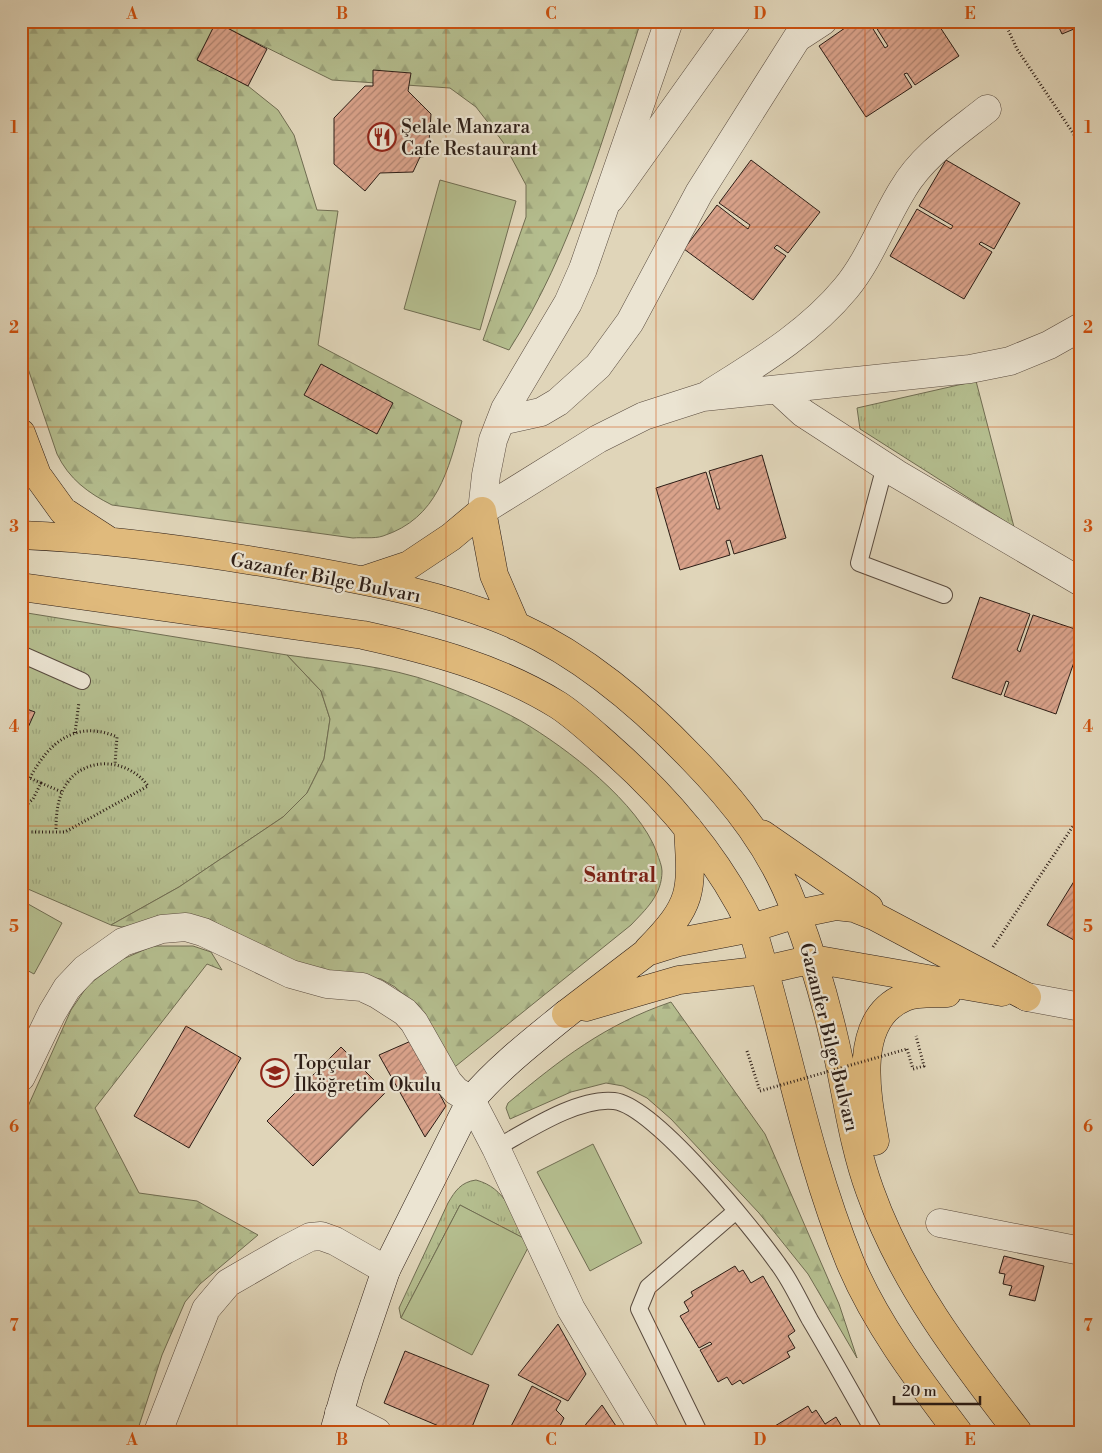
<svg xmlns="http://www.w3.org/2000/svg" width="1102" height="1453" viewBox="0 0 1102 1453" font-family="'Libre Bodoni',serif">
  <defs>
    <pattern id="grass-tufts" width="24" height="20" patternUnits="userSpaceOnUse" patternTransform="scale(1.25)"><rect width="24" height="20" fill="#b4bd8e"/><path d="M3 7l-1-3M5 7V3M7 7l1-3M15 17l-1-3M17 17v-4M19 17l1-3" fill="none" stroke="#9ba27a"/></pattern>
    <pattern id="forest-firs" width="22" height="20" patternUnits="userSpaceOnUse" patternTransform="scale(1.25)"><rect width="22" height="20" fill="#b4bd8e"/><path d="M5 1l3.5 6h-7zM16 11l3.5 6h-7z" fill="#9ba27a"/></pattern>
    <pattern id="building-hatch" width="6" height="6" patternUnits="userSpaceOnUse" patternTransform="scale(1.25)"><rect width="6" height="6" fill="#d9a28a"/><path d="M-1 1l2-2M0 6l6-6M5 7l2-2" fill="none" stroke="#b08370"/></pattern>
  </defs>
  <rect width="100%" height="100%" fill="#e0d5b9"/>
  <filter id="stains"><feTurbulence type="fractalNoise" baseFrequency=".004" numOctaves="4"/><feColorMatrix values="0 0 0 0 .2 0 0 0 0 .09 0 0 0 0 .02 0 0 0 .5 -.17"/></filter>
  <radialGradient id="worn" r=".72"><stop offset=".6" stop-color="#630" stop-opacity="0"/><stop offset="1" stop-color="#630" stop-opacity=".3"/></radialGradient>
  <path fill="url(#grass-tufts)" stroke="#706d52" d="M976,381L1014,527L860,429L857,408Z
    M21,612L287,655L321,691L330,719L324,759L307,793L283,817L179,887L111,925L21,886Z
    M476,1180C506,1188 513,1215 527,1240L460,1205L401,1318L399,1308L448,1203C455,1191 461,1182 476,1180Z"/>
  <path fill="url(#forest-firs)" stroke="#706d52" d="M21,21H641C604,134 573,250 509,350L483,340L526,217V185L503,142L476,107L450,88L332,80L217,23L197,59L248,86L278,110L294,135L317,210L338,211L318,345L462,421C448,470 438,518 383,536C374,539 362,537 353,538L112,505C88,493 69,479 57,454L21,348Z
    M287,655C336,662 388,666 435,683C464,693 494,706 521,721C567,748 639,803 657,853C659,859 662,866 662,871C662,895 646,909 631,925L451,1070L415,1005L395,987L381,979L328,971L298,962L270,951L209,919L192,917L122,927L111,925L179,887L283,817L307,793L324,759L330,719L321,691Z
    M153,946H193L211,952L222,970L207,964L95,1108L139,1193L197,1201L258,1235L200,1284L185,1302L162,1355L137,1432H21V1122L71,1010L88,985L123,959Z
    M671,1002L765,1134L839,1304L857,1358L808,1274L759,1213L671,1119L647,1098L623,1086L606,1083L571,1092L510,1119L506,1108L508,1103C561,1059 604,1025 671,1002Z"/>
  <path fill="#b4bd8e" stroke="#706d52" d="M440,180L516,201L480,330L404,309Z
    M21,900L62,923L34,974L21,967Z
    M593,1144L642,1243L590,1271L537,1172Z
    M460,1205L531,1242L472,1355L401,1318Z"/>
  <path fill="url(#building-hatch)" stroke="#2c1d16" d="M855,21H868L885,48L888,46L872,21H936L959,56L915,85L907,73L904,74L912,87L866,117L819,46Z
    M1056,21H1081V36L1078,37L1074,29L1062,34Z
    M216,22L267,49L248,86L197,60Z
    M373,70L411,73L408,91L431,114L428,156L420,157L413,172L380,173L365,191L334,164V118L365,86H373Z
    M751,160L820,212L788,253L777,245L774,248L786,256L753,300L684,249L717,205L748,229L750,225L719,203Z
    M946,160L1020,203L994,249L981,242L979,244L992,252L964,299L890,256L917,209L951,229L953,226L919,206Z
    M321,364L393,403L377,434L304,395Z
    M762,455L786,538L734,554L730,540L726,541L730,555L680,570L656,488L706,472L717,509H720L709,471Z
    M980,597L1030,614L1017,650L1020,652L1033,615L1081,631V642L1056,714L1004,696L1009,682L1006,681L1001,695L952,678Z
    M21,707L35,712L21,743Z
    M1081,870V944L1047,925Z
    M186,1026L241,1058L189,1148L134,1116Z
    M411,1041L446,1106L425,1137L379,1055Z
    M341,1047L386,1092L313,1166L267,1121Z
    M1004,1256L1044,1266L1035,1301L1009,1295L1012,1286L1003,1284L1005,1274L999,1273Z
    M735,1266L739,1272L743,1270L751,1283L763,1276L795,1331L788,1336L795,1348L787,1352L790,1357L743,1384L740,1380L732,1385L727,1377L718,1382L700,1350L712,1344L710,1342L699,1348L680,1316L689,1311L684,1302L693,1296L691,1292Z
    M558,1324L586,1374L568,1401L518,1375Z
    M405,1351L489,1385L470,1432H453L384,1403Z
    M532,1386L561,1401L556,1410L564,1418L557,1432H508Z
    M602,1405L620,1432H582L586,1424Z
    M808,1406L812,1413L816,1410L825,1424L836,1417L845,1432H765Z"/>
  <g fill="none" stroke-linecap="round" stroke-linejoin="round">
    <defs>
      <path id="service" d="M885,466L859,563L944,595
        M21,654L82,681
        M496,1148C527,1131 578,1097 614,1101C654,1105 753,1229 778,1264C791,1281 800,1302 810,1320C832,1357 853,1395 874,1432
        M699,1432L639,1309L648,1287L736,1211"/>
      <path id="minor" d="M610,199L737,21
        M778,390L803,413L897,474L1081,582
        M709,394C758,363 809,333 846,288C870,259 883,221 903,189C923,155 957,133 987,109
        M501,421L541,412L558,402L598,366L630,322L699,193L797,38L823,21
        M482,511L598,439L644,416L703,397L970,369L1010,361L1049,345L1081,327
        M21,1077L52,1013L67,988L85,969L123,942L162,929L186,927L203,932L291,974L327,984L362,987L377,994L405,1012L414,1022L448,1082L456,1091L471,1100L496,1148L571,1309L645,1432
        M940,1223L1081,1251
        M339,1413L377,1432
        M158,1432L206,1309L228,1283L285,1250L310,1237L321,1236L335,1241L386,1270"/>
      <path id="tertiary" d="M482,511L486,475L493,440L505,409L568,303L583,269L669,21
        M1027,997L1081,1007"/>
      <path id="secondary" d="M334,1432L350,1376L386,1270L471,1100C499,1067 533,1041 566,1014"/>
      <path id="primary" d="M21,433L37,475L63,511L106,539
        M482,511L494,575L516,626
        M21,535C113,539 205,552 296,568C369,581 450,596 519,627C585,657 641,705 691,757C735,802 773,850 795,910C811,952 824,995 834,1038C846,1088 852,1142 870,1191C902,1281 960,1357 1018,1432
        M364,580L409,565L451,537L482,511
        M21,587L363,635C431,650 498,668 558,705C575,716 592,732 608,746C666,797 718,857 752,928C786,1038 806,1155 850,1262C876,1324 918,1379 958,1432
        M762,834L869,908
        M648,950C694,903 692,892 688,828
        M586,1007L679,980L765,970L813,959L1002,992
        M566,1014L647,952L679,942L752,928L797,914L836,906L854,908L874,916L1027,997
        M875,1141C867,1097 851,1019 905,997C918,992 933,994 947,993"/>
    </defs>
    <use href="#service" stroke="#594b3f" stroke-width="18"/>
    <use href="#minor" stroke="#594b3f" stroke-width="29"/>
    <use href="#tertiary" stroke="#594b3f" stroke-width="29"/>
    <use href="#secondary" stroke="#2c1d16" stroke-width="29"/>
    <use href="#primary" stroke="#2c1d16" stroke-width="29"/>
    <path stroke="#2c1d16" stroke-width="3" stroke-dasharray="1 2.5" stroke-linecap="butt" d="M1004,21L1017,49L1081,145
      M75,733L79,702
      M21,774L41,783L33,799L21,810
      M30,778C48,743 76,719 117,737L115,764
      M41,783L62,792
      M21,832H65L148,786C128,758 84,755 65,786C57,800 56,816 56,831
      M993,947L1081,814
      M907,1049L913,1069L924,1066L916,1036
      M747,1051L760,1091"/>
    <use href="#service" stroke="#ebe4d2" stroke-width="16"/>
    <use href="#minor" stroke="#ebe4d2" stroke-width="28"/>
    <use href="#tertiary" stroke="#ebe4d2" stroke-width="28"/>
    <use href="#secondary" stroke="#ebe4d2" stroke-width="28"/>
    <use href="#primary" stroke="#e0ba7c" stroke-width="28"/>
    <path stroke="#2c1d16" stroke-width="3" stroke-dasharray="1 2.5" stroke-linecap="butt" d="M760,1091L907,1049"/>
  </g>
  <path fill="none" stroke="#cc500e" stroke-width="1" stroke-opacity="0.55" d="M237,21V1432M446,21V1432M656,21V1432M865,21V1432M21,227H1081M21,427H1081M21,627H1081M21,826H1081M21,1026H1081M21,1226H1081"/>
  <defs>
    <symbol id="restaurant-ring" viewBox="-11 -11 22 22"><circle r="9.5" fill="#ebe4d2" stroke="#8f2418" stroke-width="1.5"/><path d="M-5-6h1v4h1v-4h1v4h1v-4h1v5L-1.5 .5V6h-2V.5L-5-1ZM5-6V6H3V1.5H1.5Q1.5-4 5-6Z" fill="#8f2418"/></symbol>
    <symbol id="school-ring" viewBox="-11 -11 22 22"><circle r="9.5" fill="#ebe4d2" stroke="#8f2418" stroke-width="1.5"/><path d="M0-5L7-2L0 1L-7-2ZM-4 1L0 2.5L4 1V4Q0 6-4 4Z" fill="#8f2418"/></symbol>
  </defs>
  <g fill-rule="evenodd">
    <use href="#restaurant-ring" x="366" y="121" width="32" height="32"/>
    <use href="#school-ring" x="259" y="1057" width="32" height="32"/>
  </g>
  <g text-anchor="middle" stroke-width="4.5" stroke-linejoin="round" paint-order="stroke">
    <g font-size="19" fill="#2c1d16" stroke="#ebe4d2" text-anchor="start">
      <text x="401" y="133">Şelale Manzara<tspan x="401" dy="22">Cafe Restaurant</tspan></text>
      <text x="294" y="1069">Topçular<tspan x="294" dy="22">İlköğretim Okulu</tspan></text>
    </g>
    <g font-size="19" fill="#2c1d16" stroke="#ebe4d2">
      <text transform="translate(326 577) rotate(11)" y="7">Gazanfer Bilge Bulvarı</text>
      <text transform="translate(830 1037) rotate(76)" y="7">Gazanfer Bilge Bulvarı</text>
    </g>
    <g font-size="21" font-weight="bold" fill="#7a1f14" stroke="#ebe4d2">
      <text x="620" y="882">Santral</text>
    </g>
  </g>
  <rect width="1102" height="1453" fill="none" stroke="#e0d5b9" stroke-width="55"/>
  <path d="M894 1396v8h86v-8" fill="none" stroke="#2c1d16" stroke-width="2.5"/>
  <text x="902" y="1396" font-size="15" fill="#2c1d16" stroke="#ebe4d2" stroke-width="4" paint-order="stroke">20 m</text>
  <rect x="28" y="28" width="1046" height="1398" fill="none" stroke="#cc500e" stroke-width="2"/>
  <g font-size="16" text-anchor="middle" font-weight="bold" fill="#cc500e">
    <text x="132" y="19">A</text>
    <text x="342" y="19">B</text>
    <text x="551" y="19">C</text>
    <text x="760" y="19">D</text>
    <text x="970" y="19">E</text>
    <text x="14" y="133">1</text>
    <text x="1088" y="133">1</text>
    <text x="14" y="333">2</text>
    <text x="1088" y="333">2</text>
    <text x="14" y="532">3</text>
    <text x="1088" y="532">3</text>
    <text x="14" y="732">4</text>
    <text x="1088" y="732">4</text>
    <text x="14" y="932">5</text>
    <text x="1088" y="932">5</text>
    <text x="14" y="1132">6</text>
    <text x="1088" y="1132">6</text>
    <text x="14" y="1331">7</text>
    <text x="1088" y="1331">7</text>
    <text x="132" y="1445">A</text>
    <text x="342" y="1445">B</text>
    <text x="551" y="1445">C</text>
    <text x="760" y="1445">D</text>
    <text x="970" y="1445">E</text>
  </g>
  <rect width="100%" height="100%" filter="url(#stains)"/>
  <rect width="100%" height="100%" fill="url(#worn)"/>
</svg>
